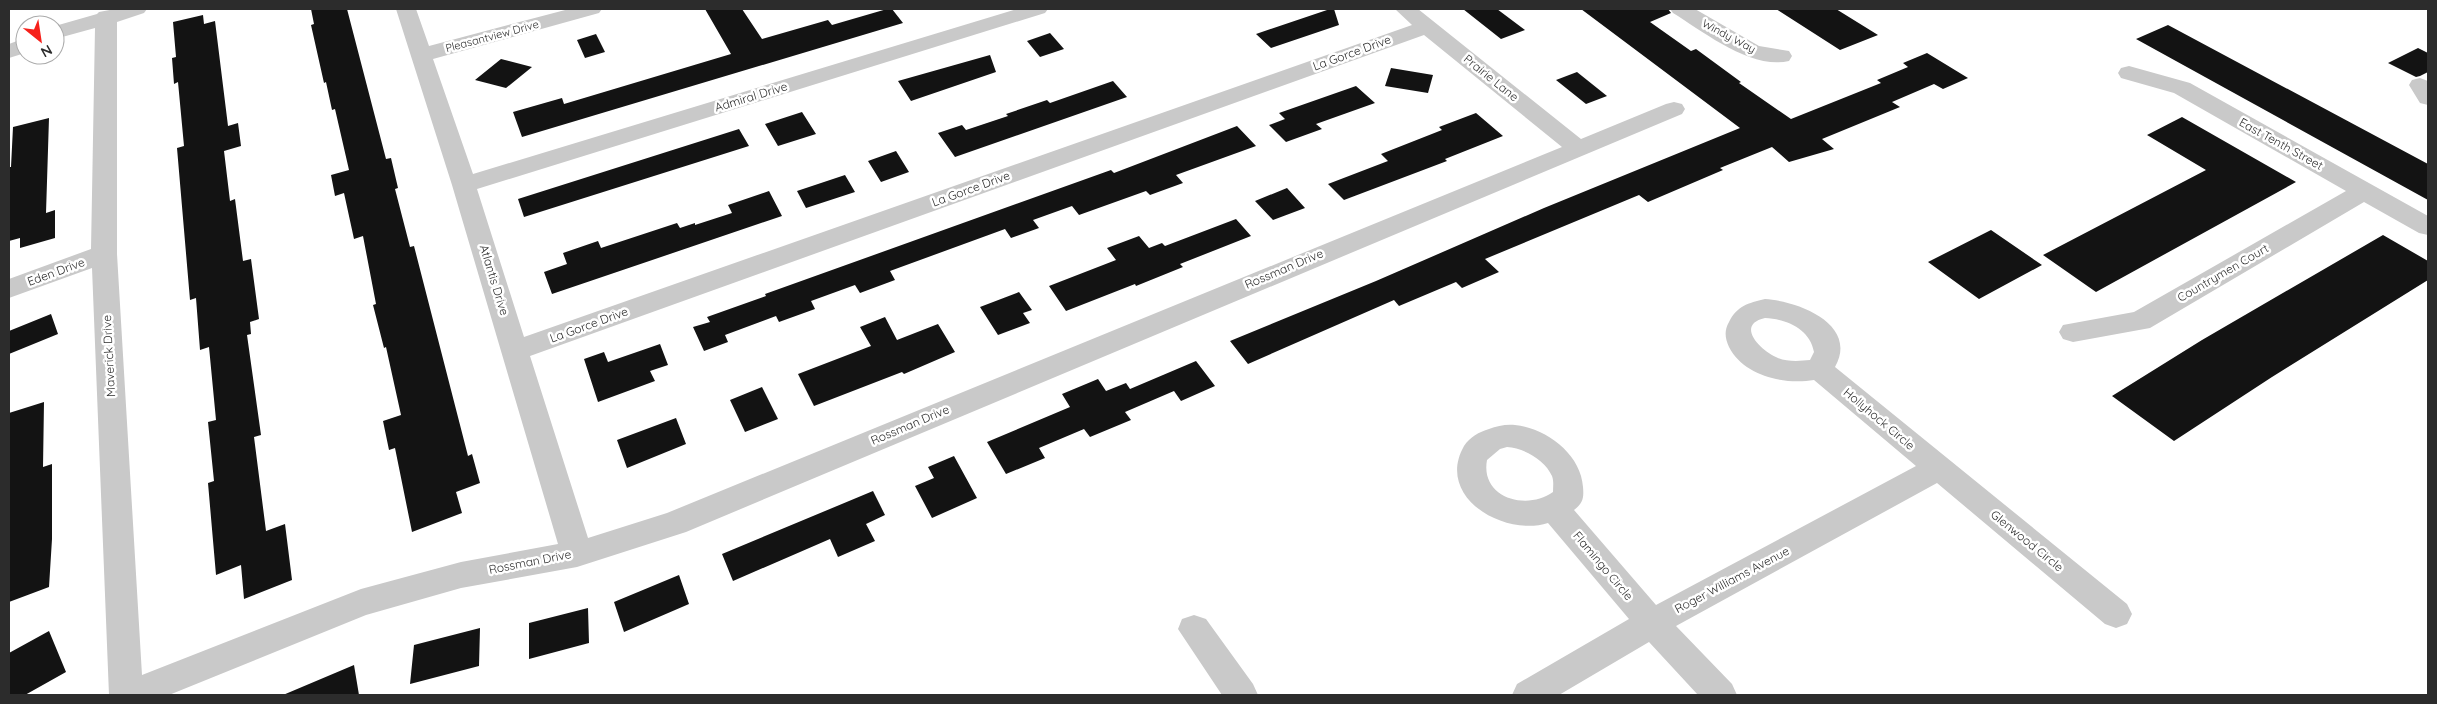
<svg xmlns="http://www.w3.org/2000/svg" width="2437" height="704" viewBox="0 0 2437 704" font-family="Quicksand,sans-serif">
  <rect width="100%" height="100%" fill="#fff"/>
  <path fill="#131313" d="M311,9H347L386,159L391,158L398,188L395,189L410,247L414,246L468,456L472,454L480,483L456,492L462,513L412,532L395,448L389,450L383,421L401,415L386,347L384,348L373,305L376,304L363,236L354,239L344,193L335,196L331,175L349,170L335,109L332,110L326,82L324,83L311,25L314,24Z
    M705,9H742L762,39L828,20L832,25L887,9H892L903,23L522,137L513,112L562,98L564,104L731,54Z
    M1330,9H1334L1339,25L1271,48L1256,34Z
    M1463,9H1497L1525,30L1501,39Z
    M1581,9H1668L1671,13L1650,22L1691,51L1696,49L1741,82L1739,83L1791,119L1881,83L1877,80L1908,67L1903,63L1927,53L1968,78L1943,89L1934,84L1892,102L1900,107L1822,139L1834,149L1789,162L1772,147L1720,168L1723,170L1648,202L1639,195L1485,259L1499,272L1462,288L1456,282L1399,306L1394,300L1248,364L1230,341L1376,281L1544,208L1740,128Z
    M1776,9H1836L1878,35L1840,50Z
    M203,15L204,24L215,21L228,126L238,123L241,146L224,151L230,201L235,199L243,261L251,259L259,319L250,322L251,334L247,335L261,435L254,437L266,531L285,524L292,580L244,599L241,565L216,575L208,483L214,481L208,422L216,420L209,347L200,350L196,298L190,300L177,148L184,146L178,82L174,84L172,58L176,57L173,22Z
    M2168,25L2428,164V200L2136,39Z
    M1050,33L1064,49L1040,57L1027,41Z
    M596,34L605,52L585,58L577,40Z
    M2418,48L2428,53V72L2420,76L2416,77L2388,63Z
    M990,55L996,72L911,101L898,81Z
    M501,59L532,67L506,88L475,80Z
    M1391,68L1433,75L1428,93L1385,86Z
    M1577,72L1607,96L1586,104L1556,80Z
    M1113,81L1127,97L955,157L938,133L962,125L966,130L1008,116L1006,114L1047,100L1050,103Z
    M1356,86L1375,103L1316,124L1322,129L1286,142L1269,125L1285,119L1279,113Z
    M802,112L816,134L778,146L765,124Z
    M1476,113L1503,136L1445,159L1447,161L1344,200L1328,184L1388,161L1381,154L1442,130L1439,127Z
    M2182,117L2296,182L2096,292L2043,255L2206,170L2147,135Z
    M49,118L46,213L55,210V238L20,248V238L9,241V167H11L13,127Z
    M1237,126L1256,146L1176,175L1183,183L1150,195L1146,191L1079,215L1072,206L1033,220L1039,228L1011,238L1005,229L890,271L895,280L860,293L855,285L811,301L815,309L779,322L776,316L725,335L728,342L704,351L693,327L710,322L707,317L766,296L765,294L1111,170L1114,173Z
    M739,129L749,146L524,217L518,199Z
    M896,151L909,172L881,182L868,161Z
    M845,175L855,192L806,208L797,191Z
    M1287,188L1305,208L1273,220L1255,201Z
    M769,191L782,216L552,294L544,272L567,264L563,253L598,241L601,248L677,223L680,228L695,223V225L732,213L728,205Z
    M1236,219L1251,236L1180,264L1183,267L1136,286L1135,284L1066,311L1049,286L1116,260L1107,248L1139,236L1149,248L1162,243L1165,246Z
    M1991,230L2042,265L1979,299L1928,262Z
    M2383,235L2428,261V280L2272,377L2174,441L2112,396L2202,340Z
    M1019,292L1032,310L1023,313L1030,323L998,335L980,307Z
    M51,314L58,334L9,354V331Z
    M885,317L897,340L938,324L955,352L904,374L902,372L814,406L798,374L871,346L860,327Z
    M660,344L668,365L650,371L655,381L598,402L584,359L604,352L608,362Z
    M1196,361L1215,386L1181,401L1174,391L1125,412L1131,420L1090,437L1084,429L1039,448L1045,458L1006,474L987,442L1070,407L1062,394L1098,379L1106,391L1126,383L1130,389Z
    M762,387L778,419L745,432L730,400Z
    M44,402L43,467L52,464V539L49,587L9,602V413Z
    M676,418L686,444L627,468L617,440Z
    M954,456L977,498L932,518L915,486L934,478L928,467Z
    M873,491L885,515L866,524L875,541L838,557L830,539L733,581L722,554Z
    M679,575L689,604L624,632L614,602Z
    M588,608L589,643L529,659V623Z
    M480,628L479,666L410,684L414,645Z
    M49,631L66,672L25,695H9V653Z
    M354,665L359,695H283Z"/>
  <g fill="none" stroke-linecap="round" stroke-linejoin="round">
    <path fill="#c9c9c9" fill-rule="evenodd" d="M115,9H147L144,13L117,22V254L142,675L361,589L461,562L558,544L452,185L396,9H416L429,46L569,9H602L599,13L433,59L473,174L1017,9H1048L1045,13L477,189L524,337L1412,25L1395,9H1418L1581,139L1666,104L1674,102L1682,104L1685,109L1682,114L686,532L577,567L461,588L366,615L169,695H109L92,268L9,298V279L91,249L95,28L55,39V26L97,14L99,12ZM1424,35L1562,147L667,513L588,538L530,356Z
      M1670,9H1695L1759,46L1789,51L1792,56L1789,61C1751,70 1704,32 1673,13Z
      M25,38V53L9,58V44Z
      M2129,66L2190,83L2428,216V235L2419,233L2364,202L2150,328L2073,342L2063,339L2059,332L2063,325L2134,312L2346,191L2174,93L2121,78L2118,73L2121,68Z
      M2420,78L2428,81V105L2420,103L2409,85L2412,80Z
      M1765,299C1798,301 1859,324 1835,367L2127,604L2132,614L2127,624L2116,628L2105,624L1937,483L1676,626L1732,684L1737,695H1698L1649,642L1559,695H1512L1517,684L1629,619L1548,523C1504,537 1435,497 1464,446C1470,437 1479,432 1489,429C1497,426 1506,424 1515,425C1546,428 1581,454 1583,487C1584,498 1583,503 1574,510L1656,605L1916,466L1814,380C1784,385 1744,376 1729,347C1725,338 1724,331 1729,322C1737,306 1748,303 1765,299ZM1765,318C1787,319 1810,329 1814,352L1810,360C1800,361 1788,362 1778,358C1762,352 1734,325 1765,318ZM1507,447C1524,448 1545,460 1552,476C1554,481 1553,487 1553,492C1527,511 1480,498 1487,460L1500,449Z
      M1194,615L1206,619L1253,684L1258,695H1222L1178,629L1182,619Z"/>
  </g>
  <g text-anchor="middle" stroke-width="5" stroke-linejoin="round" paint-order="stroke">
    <g font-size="11" fill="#2c2c2c" stroke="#fff">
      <text transform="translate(492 36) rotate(-15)" y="4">Pleasantview Drive</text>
      <text transform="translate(1729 36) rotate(28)" y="4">Windy Way</text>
    </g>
    <g font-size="12" fill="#2c2c2c" stroke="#fff">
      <text transform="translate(1352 53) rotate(-20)" y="4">La Gorce Drive</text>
      <text transform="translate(1491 78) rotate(39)" y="4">Prairie Lane</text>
      <text transform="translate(751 97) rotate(-17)" y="4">Admiral Drive</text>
      <text transform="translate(2281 144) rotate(29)" y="4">East Tenth Street</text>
      <text transform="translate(971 189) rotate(-20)" y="4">La Gorce Drive</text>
      <text transform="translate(1284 269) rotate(-23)" y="4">Rossman Drive</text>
      <text transform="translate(56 272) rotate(-20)" y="4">Eden Drive</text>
      <text transform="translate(2223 273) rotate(-30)" y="4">Countrymen Court</text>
      <text transform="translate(494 280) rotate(73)" y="4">Atlantis Drive</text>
      <text transform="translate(589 325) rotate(-20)" y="4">La Gorce Drive</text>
      <text transform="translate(109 356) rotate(-93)" y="4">Maverick Drive</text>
      <text transform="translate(1879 419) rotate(40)" y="4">Hollyhock Circle</text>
      <text transform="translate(910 425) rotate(-23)" y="4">Rossman Drive</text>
      <text transform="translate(2027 541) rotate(39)" y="4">Glenwood Circle</text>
      <text transform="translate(530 562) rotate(-11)" y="4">Rossman Drive</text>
      <text transform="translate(1603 566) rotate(50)" y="4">Flamingo Circle</text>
      <text transform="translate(1732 580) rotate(-28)" y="4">Roger Williams Avenue</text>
    </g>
  </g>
  <rect width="2437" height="704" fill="none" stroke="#2c2c2c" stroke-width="20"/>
  <g transform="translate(40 40) rotate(150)"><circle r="24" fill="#ffffff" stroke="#ababab"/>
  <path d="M0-4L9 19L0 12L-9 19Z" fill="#f6201a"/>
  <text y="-8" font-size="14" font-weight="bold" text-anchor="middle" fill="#2c2c2c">N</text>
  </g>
</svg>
